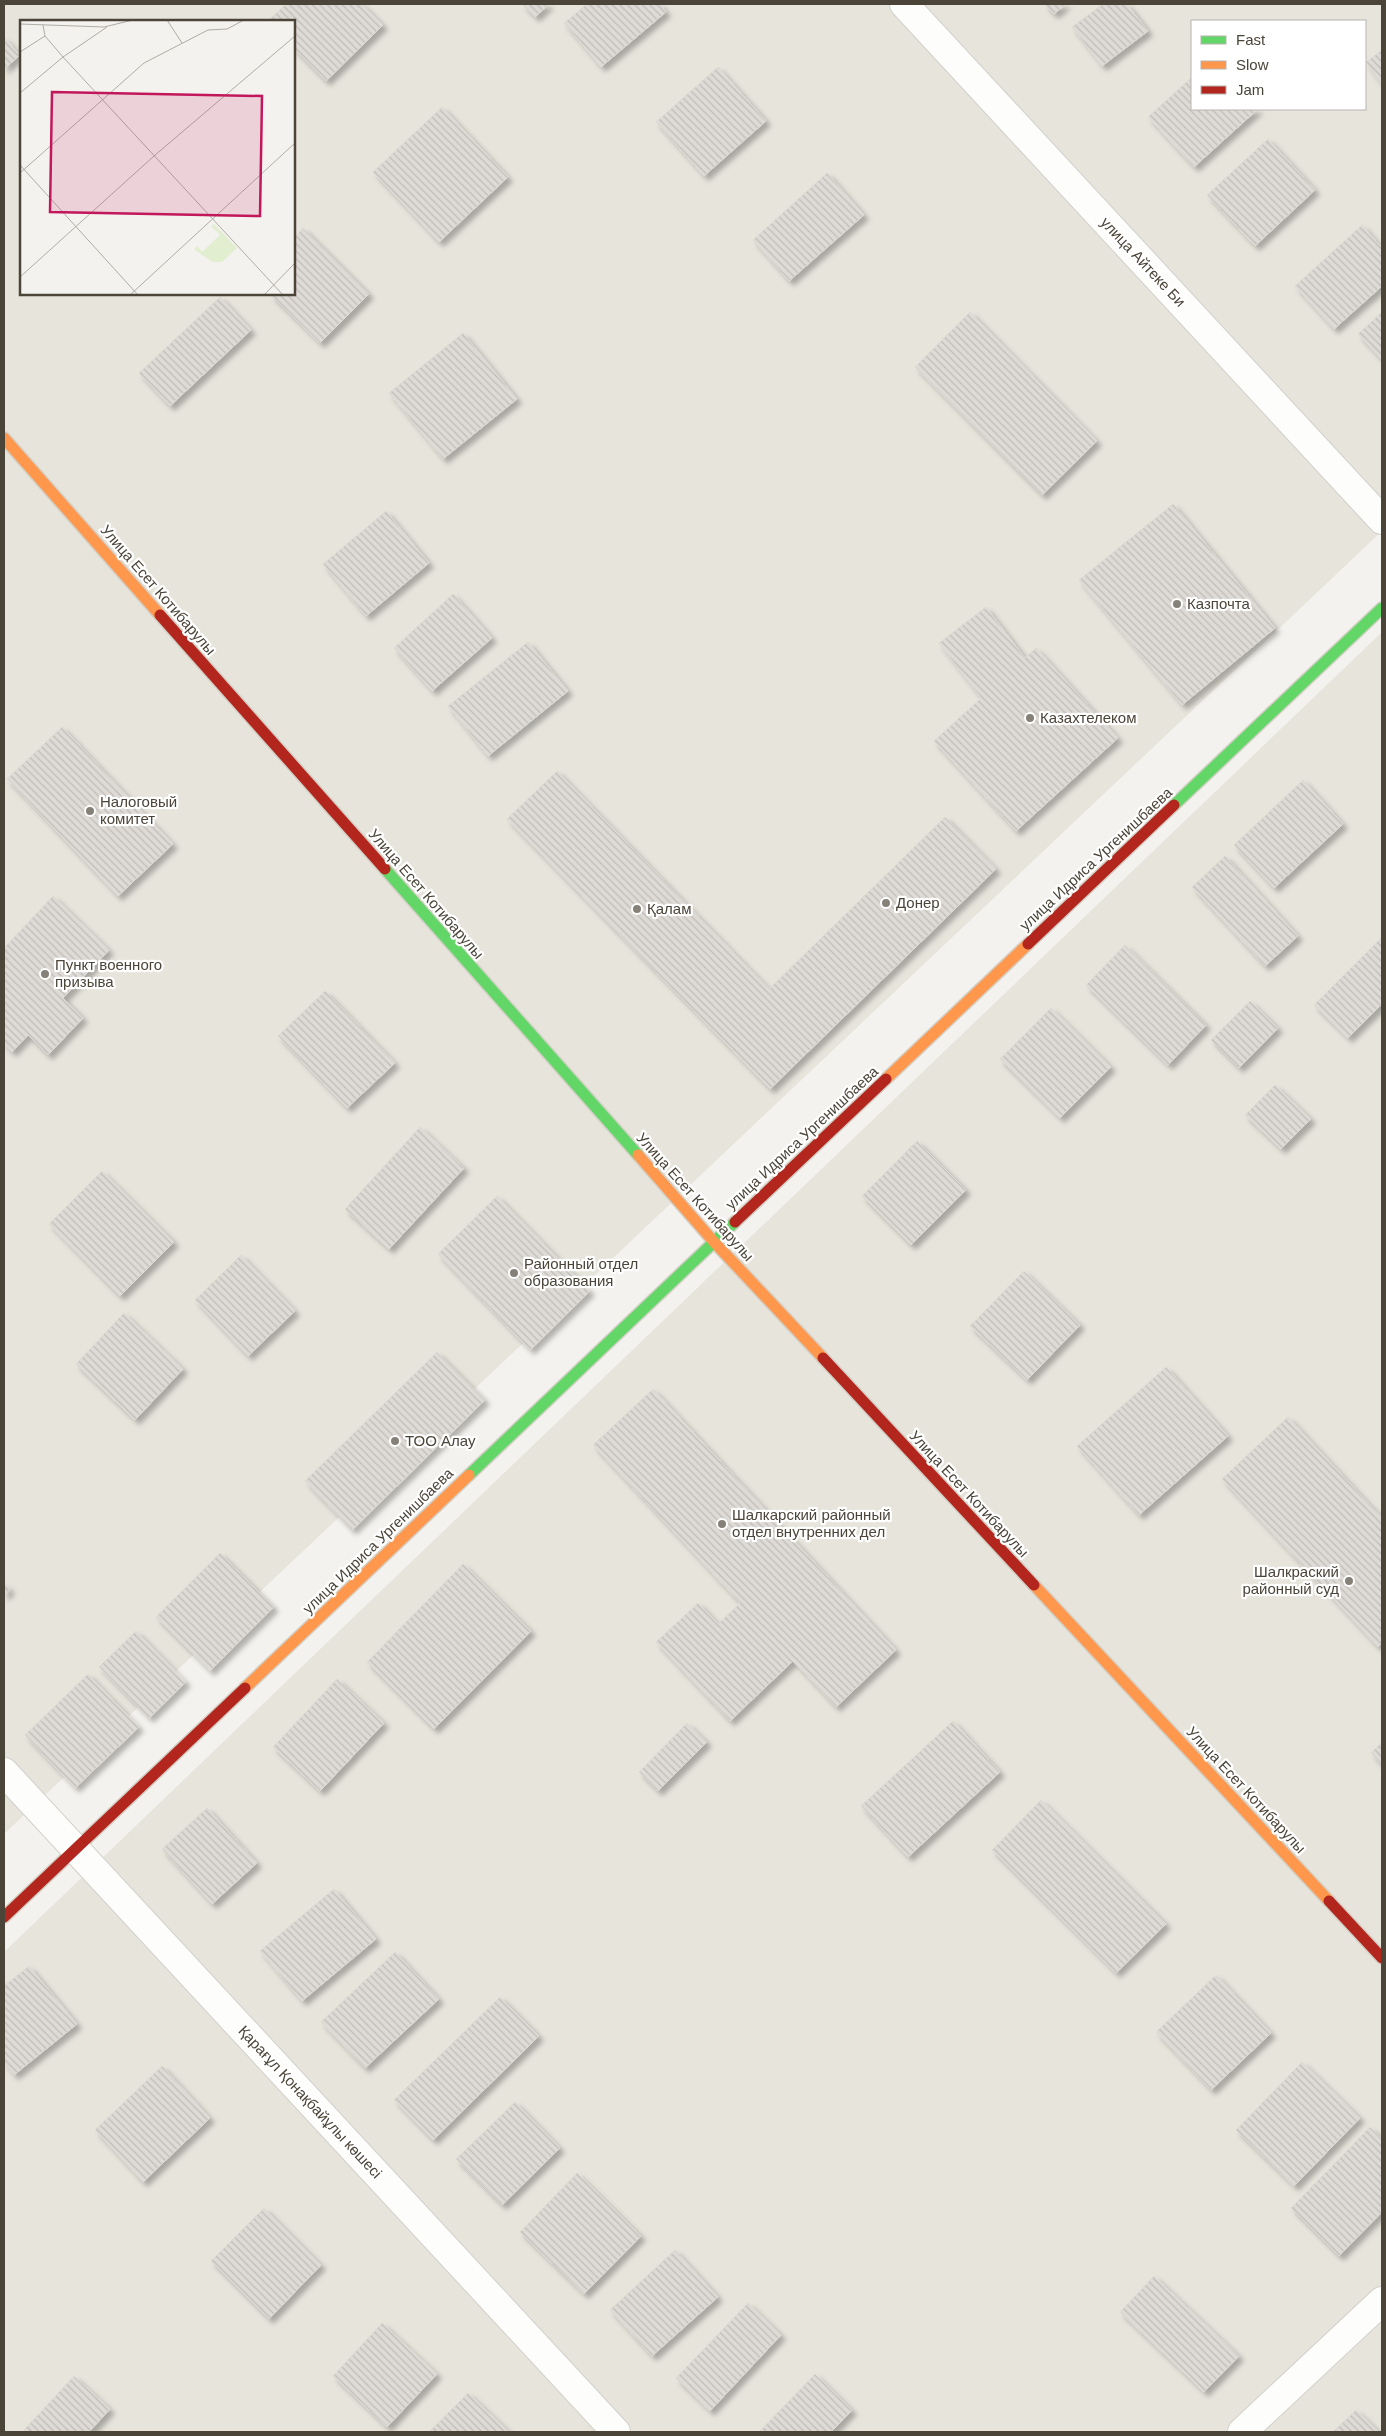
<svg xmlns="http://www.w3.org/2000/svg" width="1386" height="2436" viewBox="0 0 1386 2436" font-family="Helvetica,sans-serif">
  <defs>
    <pattern id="building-back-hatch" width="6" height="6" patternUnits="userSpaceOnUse" patternTransform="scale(1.25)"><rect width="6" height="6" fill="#dedbd6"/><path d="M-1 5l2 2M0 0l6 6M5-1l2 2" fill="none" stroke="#c0bdb8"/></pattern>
    <filter id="shadow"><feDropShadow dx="4.5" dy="4.5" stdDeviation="2.5" flood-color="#0004"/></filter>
  </defs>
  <rect width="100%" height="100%" fill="#f4f2ee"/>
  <path fill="#e7e4dc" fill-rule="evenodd" d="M4,4H1382V531L4,1834ZM21,21H294V294H21ZM1192,21H1365V109H1192Z
    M1382,632V2432H4V1952Z"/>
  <path fill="url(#building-back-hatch)" stroke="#dcd9d4" filter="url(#shadow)" d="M286,4H362L383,25L326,81L294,49V21H268Z
    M522,4H549L535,17Z
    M587,4H660L666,12L601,67L564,23Z
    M1044,4H1066L1054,14Z
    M1103,4H1127L1148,31L1102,66L1072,27Z
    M4,37L20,55L4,69Z
    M1382,50V85L1366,62Z
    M718,67L766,121L704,176L656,122Z
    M1192,77V109H1258L1194,167L1148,117Z
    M442,107L508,177L439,242L373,172Z
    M1268,139L1315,190L1255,246L1207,195Z
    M827,173L864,215L789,281L753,240Z
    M1362,225L1382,248V286L1334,329L1295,286Z
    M303,228L369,294L320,343L270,294H294V238Z
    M220,297L251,330L170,406L139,373Z
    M970,312L1097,441L1042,495L915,367Z
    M1382,312V360L1358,334Z
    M463,333L517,399L443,459L389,393Z
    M1173,504L1275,628L1182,705L1079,580Z
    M386,511L429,563L366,616L323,564Z
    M453,594L492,638L432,691L394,648Z
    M986,607L1025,658L1036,648L1118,738L1016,831L934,741L981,698L939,643Z
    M528,642L568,691L488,756L448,706Z
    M62,727L173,844L118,896L7,779Z
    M557,771L769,989L945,817L996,869L770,1089L507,819Z
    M1303,780L1343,824L1274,888L1234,845Z
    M1225,856L1298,936L1265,966L1192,887Z
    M53,896L109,950L63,998L83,1018L48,1055L28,1035L12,1052L4,1044V948Z
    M1382,937V1004L1348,1038L1314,1005Z
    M1125,945L1206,1025L1168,1065L1086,985Z
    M325,991L395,1063L347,1108L278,1036Z
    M1250,1001L1278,1028L1239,1068L1211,1040Z
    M1051,1008L1111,1067L1060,1118L1000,1059Z
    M1275,1085L1311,1119L1281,1149L1245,1115Z
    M420,1127L464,1168L389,1249L345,1209Z
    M917,1141L966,1190L911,1245L862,1196Z
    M102,1171L174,1242L120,1296L49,1224Z
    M497,1196L590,1291L530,1350L438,1254Z
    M241,1255L295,1311L248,1356L195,1300Z
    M1024,1271L1080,1325L1027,1380L970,1326Z
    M124,1313L183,1369L135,1420L76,1364Z
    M437,1352L485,1400L352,1530L305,1481Z
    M1166,1367L1228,1436L1139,1515L1077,1446Z
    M653,1389L896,1650L836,1707L793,1661L730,1721L656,1642L698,1603L718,1624L740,1603L593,1445Z
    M1288,1417L1382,1518V1643L1378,1647L1222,1479Z
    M220,1553L274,1607L210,1671L156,1617Z
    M463,1564L531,1631L434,1729L367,1662Z
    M4,1583L10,1590L4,1596Z
    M136,1631L186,1682L149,1718L99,1667Z
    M88,1674L139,1727L75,1788L25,1735Z
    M337,1679L384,1723L320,1791L273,1747Z
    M953,1721L1000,1772L908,1857L861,1806Z
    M687,1723L707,1742L658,1791L639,1772Z
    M1382,1742V1765L1371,1753Z
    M1041,1800L1166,1924L1116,1973L992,1850Z
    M207,1808L257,1863L212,1904L162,1849Z
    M334,1889L376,1939L302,2001L260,1951Z
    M395,1952L439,1999L365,2068L321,2022Z
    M29,1966L77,2024L14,2075L4,2062V1986Z
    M1216,1975L1271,2033L1211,2090L1156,2032Z
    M500,1997L539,2036L433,2140L394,2100Z
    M1302,2062L1360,2118L1294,2186L1236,2130Z
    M162,2066L210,2118L143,2182L95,2130Z
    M515,2102L560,2148L502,2205L456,2159Z
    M1370,2127L1382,2139V2212L1339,2256L1291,2208Z
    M577,2173L641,2236L584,2294L520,2232Z
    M264,2208L321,2265L269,2319L211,2261Z
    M675,2250L718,2297L652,2356L610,2310Z
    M1154,2276L1239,2356L1204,2392L1120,2312Z
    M748,2303L781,2335L710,2411L676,2378Z
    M382,2323L437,2374L387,2427L333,2376Z
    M815,2374L852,2410L831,2432H759Z
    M74,2376L110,2409L89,2432H27L24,2430Z
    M468,2393L509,2432H429Z
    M1356,2410L1379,2432H1333Z"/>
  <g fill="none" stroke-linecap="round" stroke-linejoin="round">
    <defs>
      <path id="street" d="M904,4L1382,520
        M4,1772L616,2432
        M1242,2432L1382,2301"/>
      <path id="fast" d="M1174,805L1382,608
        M385,869L638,1155
        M469,1475L735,1222"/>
      <path id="slow" d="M4,438L160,615
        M886,1079L1028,944
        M638,1155L714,1242L823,1358
        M1034,1585L1329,1901
        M245,1688L469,1475"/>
      <path id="jam" d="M160,615L385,869
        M1028,944L1174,805
        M735,1222L886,1079
        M823,1358L1034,1585
        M1329,1901L1382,1958
        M4,1917L245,1688"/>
    </defs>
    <use href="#street" stroke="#d2d0cb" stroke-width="30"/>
    <use href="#fast" stroke="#d3cfc5" stroke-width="14"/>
    <use href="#slow" stroke="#d3cfc5" stroke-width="14"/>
    <use href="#jam" stroke="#d3cfc5" stroke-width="14"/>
    <use href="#street" stroke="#fdfdfc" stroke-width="28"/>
    <use href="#fast" stroke="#63d668" stroke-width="11"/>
    <use href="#slow" stroke="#ff974d" stroke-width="11"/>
    <use href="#jam" stroke="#b3261e" stroke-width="11"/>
  </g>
  <g fill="#868178" stroke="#fff" stroke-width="2">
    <circle cx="1177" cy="604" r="5"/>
    <circle cx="1030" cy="718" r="5"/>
    <circle cx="90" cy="811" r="5"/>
    <circle cx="886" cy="903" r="5"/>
    <circle cx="637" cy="909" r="5"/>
    <circle cx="45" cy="974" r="5"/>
    <circle cx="514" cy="1273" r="5"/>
    <circle cx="395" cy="1441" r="5"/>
    <circle cx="722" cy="1524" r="5"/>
    <circle cx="1349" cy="1581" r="5"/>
  </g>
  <g text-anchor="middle" stroke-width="4.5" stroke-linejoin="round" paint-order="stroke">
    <g font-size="15" fill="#4b4439" stroke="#fff">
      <text transform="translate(1143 262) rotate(47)" y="5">улица Айтеке Би</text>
      <text transform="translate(158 590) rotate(49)" y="5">Улица Есет Котибарулы</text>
      <text transform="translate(1096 859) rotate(-43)" y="5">улица Идриса Ургенишбаева</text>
      <text transform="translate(426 894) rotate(49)" y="5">Улица Есет Котибарулы</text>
      <text transform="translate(802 1138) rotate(-43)" y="5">улица Идриса Ургенишбаева</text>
      <text transform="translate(695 1197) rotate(48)" y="5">Улица Есет Котибарулы</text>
      <text transform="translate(969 1494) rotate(47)" y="5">Улица Есет Котибарулы</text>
      <text transform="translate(378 1541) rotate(-44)" y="5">улица Идриса Ургенишбаева</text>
      <text transform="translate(1246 1790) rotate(47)" y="5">Улица Есет Котибарулы</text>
      <text transform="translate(310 2102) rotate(47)" y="5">Қарағұл Қонақбайұлы көшесі</text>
    </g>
    <g font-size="15" fill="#4b4439" stroke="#fff" text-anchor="start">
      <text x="1187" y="609">Казпочта</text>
      <text x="1040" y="723">Казахтелеком</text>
      <text x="100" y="807">Налоговый<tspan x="100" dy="17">комитет</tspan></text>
      <text x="896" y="908">Донер</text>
      <text x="647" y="914">Қалам</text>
      <text x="55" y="970">Пункт военного<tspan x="55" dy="17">призыва</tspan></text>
      <text x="524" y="1269">Районный отдел<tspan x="524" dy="17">образования</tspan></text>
      <text x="405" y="1446">ТОО Алау</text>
      <text x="732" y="1520">Шалкарский районный<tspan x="732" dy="17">отдел внутренних дел</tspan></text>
      <text x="1339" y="1577" text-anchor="end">Шалкраский<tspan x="1339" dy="17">районный суд</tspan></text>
    </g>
  </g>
  <g transform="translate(20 20)">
    <rect width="275" height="275" fill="#f4f2ee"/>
    <path d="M194,204L217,228L202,242H192L174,229L177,226L182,232L200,215L191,206Z" fill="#e1eecf"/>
    <path fill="none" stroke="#b0aca6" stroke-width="1" d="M147,0L162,23M0,4L84,7L113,0M23,5L25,16L43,37L263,275M0,32L25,16M0,73L43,37L87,7M0,145L118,275M0,153L124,43L188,10L207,9L224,0M0,257L134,136L275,16M110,275L275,123M244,275L275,243"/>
    <path fill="#c2185b" fill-opacity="0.15" stroke="#c2185b" stroke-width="2.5" d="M32,72L242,76L240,196L30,192Z"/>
    <rect width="275" height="275" fill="none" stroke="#4b4439" stroke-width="2.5"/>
  </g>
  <rect width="1386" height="2436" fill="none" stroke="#4b4439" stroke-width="10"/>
  <rect x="1191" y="20" width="175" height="90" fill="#ffffff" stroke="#b7b4b0"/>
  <rect x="1201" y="36" width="25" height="8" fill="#63d668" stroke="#b7b4b0"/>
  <text x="1236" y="45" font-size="15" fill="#4b4439">Fast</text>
  <rect x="1201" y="61" width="25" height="8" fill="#ff974d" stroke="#b7b4b0"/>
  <text x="1236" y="70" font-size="15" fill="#4b4439">Slow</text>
  <rect x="1201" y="86" width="25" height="8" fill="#b3261e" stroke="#b7b4b0"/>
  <text x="1236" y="95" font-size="15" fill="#4b4439">Jam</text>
</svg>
